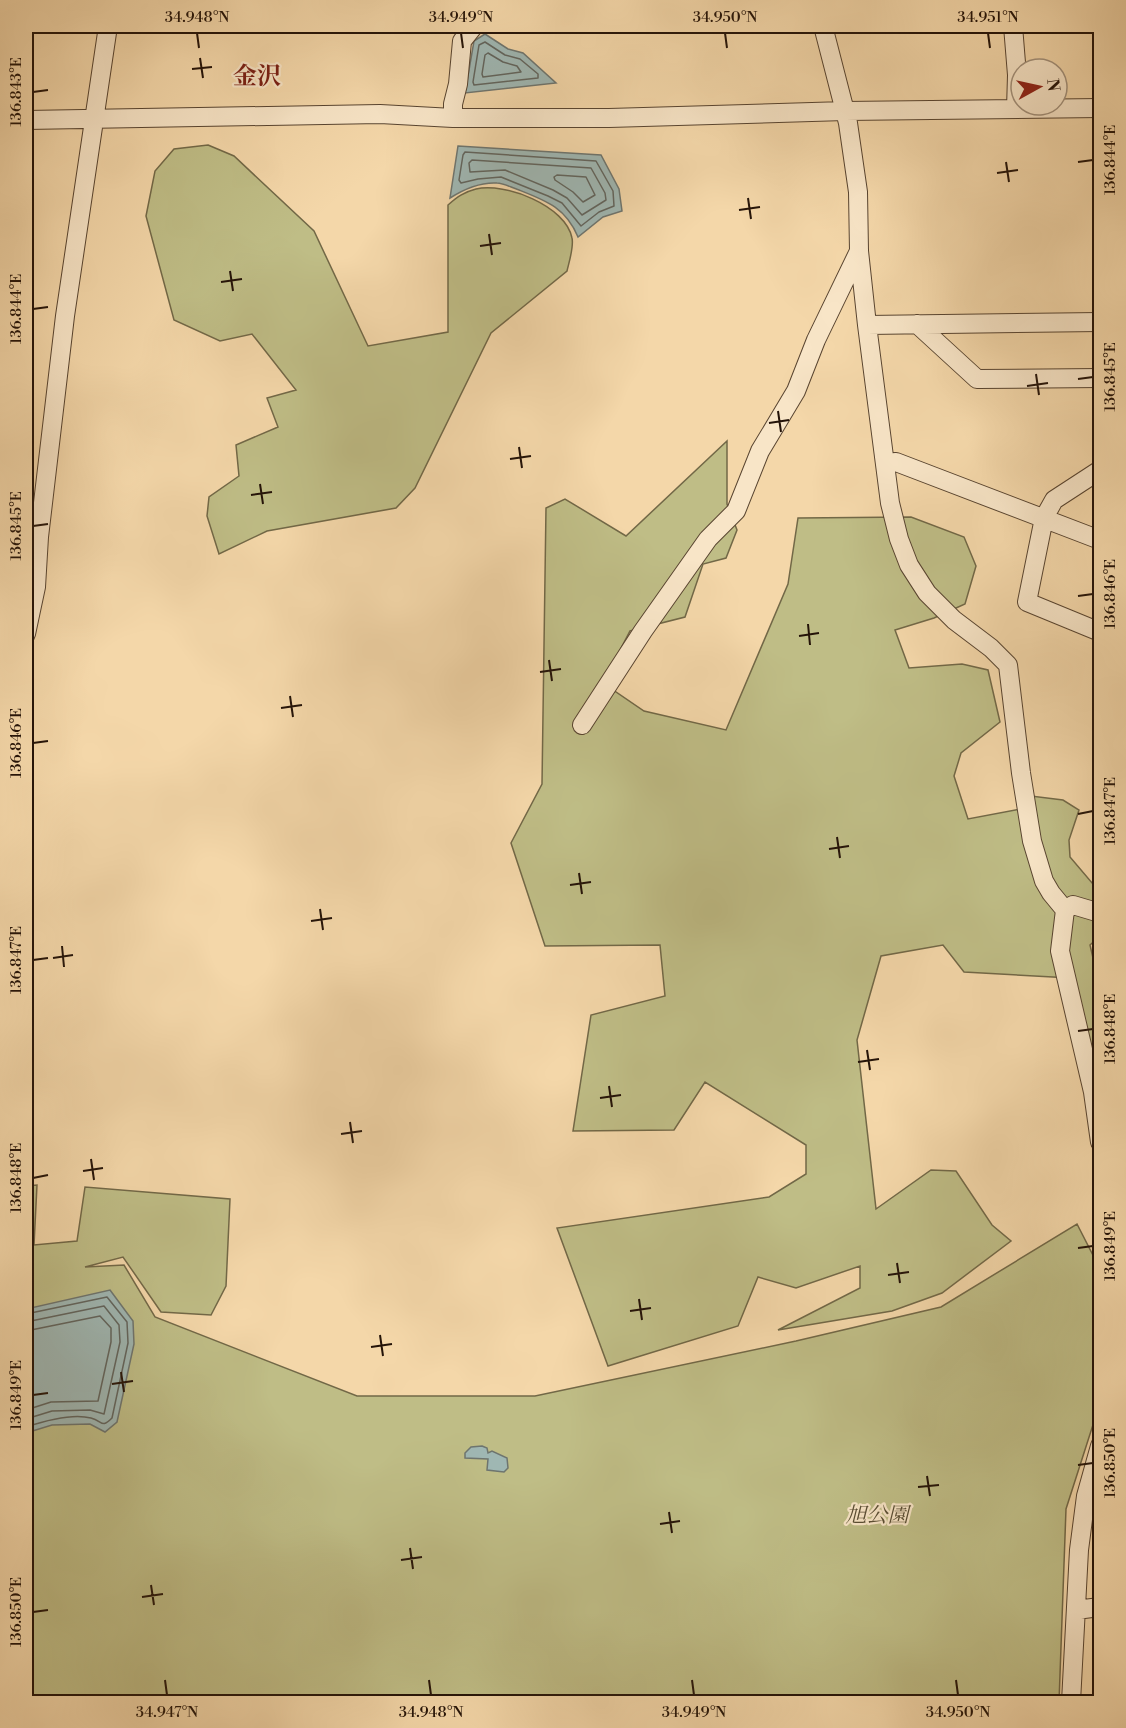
<svg xmlns="http://www.w3.org/2000/svg" width="1126" height="1728" viewBox="0 0 1126 1728" font-family="'Libre Bodoni','Noto Serif JP',serif">
  <rect width="100%" height="100%" fill="#f4d7a9"/>
  <filter id="stains"><feTurbulence type="fractalNoise" baseFrequency=".00333" numOctaves="4"/><feColorMatrix values="0 0 0 0 .2 0 0 0 0 .09 0 0 0 0 .02 0 0 0 .5 -.17"/></filter>
  <radialGradient id="worn" r=".72"><stop offset=".6" stop-color="#630" stop-opacity="0"/><stop offset="1" stop-color="#630" stop-opacity=".3"/></radialGradient>
  <path fill="#bfbd86" stroke="#726847" stroke-width="1.5" d="M208,145L234,156L314,231L368,346L448,332V205C457,197 464,192 476,189C505,182 566,206 572,238C574,247 569,262 567,271L491,333L415,488L396,508L267,531L219,554L207,516L209,497L239,476L236,445L278,427L267,398L296,390L252,334L220,341L174,320L146,216L155,171L174,149Z
    M727,441V504L737,530L726,558L703,564L685,617L630,631L603,683L644,711L726,730L788,584L798,518L911,517L964,537L976,566L965,604L934,618L895,630L909,668L962,664L988,670L1000,722L961,753L954,776L968,819L1021,809L1031,796L1063,800L1079,810L1069,840L1070,857L1093,884L1100,911V936L1090,945L1100,988V1065L1094,1067L1071,978L964,972L943,945L881,956L857,1040L876,1209L931,1170L956,1171L992,1225L1011,1241L942,1293L892,1311L778,1330L860,1288V1266L796,1288L758,1277L738,1326L608,1366L557,1228L769,1197L806,1174V1145L705,1082L674,1130L573,1131L591,1015L665,996L660,945L545,946L511,843L542,784L546,508L565,499L626,536Z
    M37,1185L34,1245L77,1241L85,1187L230,1199L226,1286L211,1315L161,1312L123,1257L85,1267L124,1265L155,1317L357,1396H535L796,1341L941,1307L1077,1224L1100,1269V1403L1066,1509L1059,1702H26V1186Z"/>
  <path fill="#9fb7b3" stroke="#6e756f" stroke-width="1.5" d="M485,34L508,49L523,53L556,83L465,93L474,41Z
    M458,146L601,155L619,189L622,211L603,217L578,237C566,208 547,201 519,190C512,188 504,183 497,183C479,182 464,189 450,198Z
    M110,1290L133,1321L134,1344L117,1422L105,1432L90,1424L52,1425L26,1433V1309Z
    M482,1446L487,1448L488,1453L492,1451L507,1458L508,1468L504,1472L487,1470L488,1459L465,1458V1453L471,1447Z"/>
  <g fill="none" stroke-linecap="round" stroke-linejoin="round">
    <path stroke="#62655e" stroke-width="1.5" d="M485,42L505,55L520,59L538,74V78L474,85L473,82L479,45Z
      M488,53L503,62L517,66L521,72L483,77L482,74L485,55Z
      M465,152L596,161L613,191L614,206L599,212L581,226L562,203L548,196L501,177L478,179L461,183L459,180L463,155Z
      M472,160L591,168L605,193L606,200L582,215L567,198L553,190L505,170L470,172L469,163Z
      M557,175L586,177L595,195L583,202L573,192L555,180L554,177Z
      M26,1314L107,1297L127,1322L128,1343L112,1418C101,1429 103,1421 91,1418C72,1413 44,1421 26,1427
      M26,1322L104,1306L119,1325L120,1342L104,1414L90,1410L52,1411L26,1419
      M26,1331L100,1316L111,1328V1342L98,1401L51,1402L26,1410"/>
    <defs>
      <path id="minor" d="M823,26L848,123L858,192L859,251L867,325L890,503L899,539L909,565L927,593L954,620L991,648L1008,665L1021,773L1032,841L1044,881L1051,893L1065,910L1060,951L1093,1092L1100,1142
        M1013,26L1017,75L1016,109
        M453,118V104L458,84L462,41L474,26
        M26,120L380,114L453,118H609L845,111L1100,108
        M917,324L977,379L1100,378
        M867,325L1100,322
        M886,463L896,462L1100,540
        M1100,470L1054,500L1044,518L1027,602L1100,632
        M26,634L36,587L39,537L65,316L108,26
        M582,725L643,631L708,539L736,511L760,451L796,391L816,340L859,251
        M1065,910L1073,905L1100,913
        M1076,1610L1100,1607
        M1071,1702L1079,1550L1086,1496L1100,1446"/>
    </defs>
    <use href="#minor" stroke="#584430" stroke-width="20"/>
    <use href="#minor" stroke="#f8e5c7" stroke-width="18"/>
  </g>
  <path fill="none" stroke="#241308" stroke-width="2" d="M197,33L199,48M461,33L463,48M725,33L727,48M988,33L990,48M200,58L203,78M192,69L212,67M33,92L48,90M1006,162L1009,182M1078,162L1093,160M997,173L1018,170M748,198L751,219M739,210L760,207M489,234L492,255M480,246L501,243M230,271L233,291M221,282L242,279M33,309L48,307M1036,374L1039,395M1078,379L1093,377M1027,386L1048,383M778,411L781,432M769,423L789,420M519,447L522,468M510,459L531,456M260,484L263,504M251,495L272,492M33,526L48,524M1078,596L1093,594M808,624L810,645M799,636L819,633M549,660L552,681M540,672L561,669M290,696L293,717M281,708L302,705M33,743L48,741M1078,814L1093,811M837,837L840,858M829,849L849,846M579,873L582,894M570,885L591,882M320,909L323,930M311,921L332,918M62,946L64,967M53,958L73,955M33,960L48,958M1078,1031L1093,1029M867,1050L870,1070M858,1062L879,1059M609,1086L612,1107M600,1098L621,1095M350,1122L353,1143M341,1134L362,1131M91,1159L94,1180M83,1171L103,1168M33,1178L48,1175M1078,1248L1093,1246M897,1263L900,1283M888,1275L909,1272M639,1299L642,1320M630,1311L651,1308M380,1335L383,1356M371,1347L392,1344M121,1372L124,1392M112,1384L133,1381M33,1395L48,1393M1078,1465L1093,1463M927,1476L930,1496M918,1487L939,1485M669,1512L672,1533M660,1524L680,1521M410,1548L413,1569M401,1560L422,1557M151,1585L154,1605M142,1597L163,1594M33,1612L48,1610M165,1680L167,1695M429,1680L431,1695M692,1680L694,1695M956,1680L958,1695"/>
  <g text-anchor="middle" stroke-width="4.5" stroke-linejoin="round" paint-order="stroke">
    <g font-size="21" font-style="italic" fill="#5a4e34" stroke="#f8e5c7">
      <text x="877" y="1522">旭公園</text>
    </g>
    <g font-size="24" font-weight="bold" fill="#7a1f14" stroke="#f8e5c7">
      <text x="257" y="84">金沢</text>
    </g>
  </g>
  <rect width="1126" height="1728" fill="none" stroke="#f4d7a9" stroke-width="66"/>
  <g transform="translate(1039 87) rotate(82)"><circle r="28" fill="#f8e5c7" stroke="#a3917b" stroke-width="1.5"/>
  <path d="M0-4.5L10 22L0 15L-10 22Z" fill="#8f2418"/>
  <text y="-9" font-size="16" font-weight="bold" text-anchor="middle" fill="#241308">N</text>
  </g>
  <rect x="33" y="33" width="1060" height="1662" fill="none" stroke="#241308" stroke-width="2"/>
  <g font-size="15" text-anchor="middle" fill="#241308">
    <text x="197" y="22">34.948°N</text>
    <text x="461" y="22">34.949°N</text>
    <text x="725" y="22">34.950°N</text>
    <text x="988" y="22">34.951°N</text>
    <text transform="translate(16 92) rotate(-90)" y="5">136.843°E</text>
    <text transform="translate(1110 160) rotate(-90)" y="5">136.844°E</text>
    <text transform="translate(16 309) rotate(-90)" y="5">136.844°E</text>
    <text transform="translate(1110 377) rotate(-90)" y="5">136.845°E</text>
    <text transform="translate(16 526) rotate(-90)" y="5">136.845°E</text>
    <text transform="translate(1110 594) rotate(-90)" y="5">136.846°E</text>
    <text transform="translate(16 743) rotate(-90)" y="5">136.846°E</text>
    <text transform="translate(1110 811) rotate(-90)" y="5">136.847°E</text>
    <text transform="translate(16 960) rotate(-90)" y="5">136.847°E</text>
    <text transform="translate(1110 1029) rotate(-90)" y="5">136.848°E</text>
    <text transform="translate(16 1178) rotate(-90)" y="5">136.848°E</text>
    <text transform="translate(1110 1246) rotate(-90)" y="5">136.849°E</text>
    <text transform="translate(16 1395) rotate(-90)" y="5">136.849°E</text>
    <text transform="translate(1110 1463) rotate(-90)" y="5">136.850°E</text>
    <text transform="translate(16 1612) rotate(-90)" y="5">136.850°E</text>
    <text x="167" y="1717">34.947°N</text>
    <text x="431" y="1717">34.948°N</text>
    <text x="694" y="1717">34.949°N</text>
    <text x="958" y="1717">34.950°N</text>
  </g>
  <rect width="100%" height="100%" filter="url(#stains)"/>
  <rect width="100%" height="100%" fill="url(#worn)"/>
</svg>
